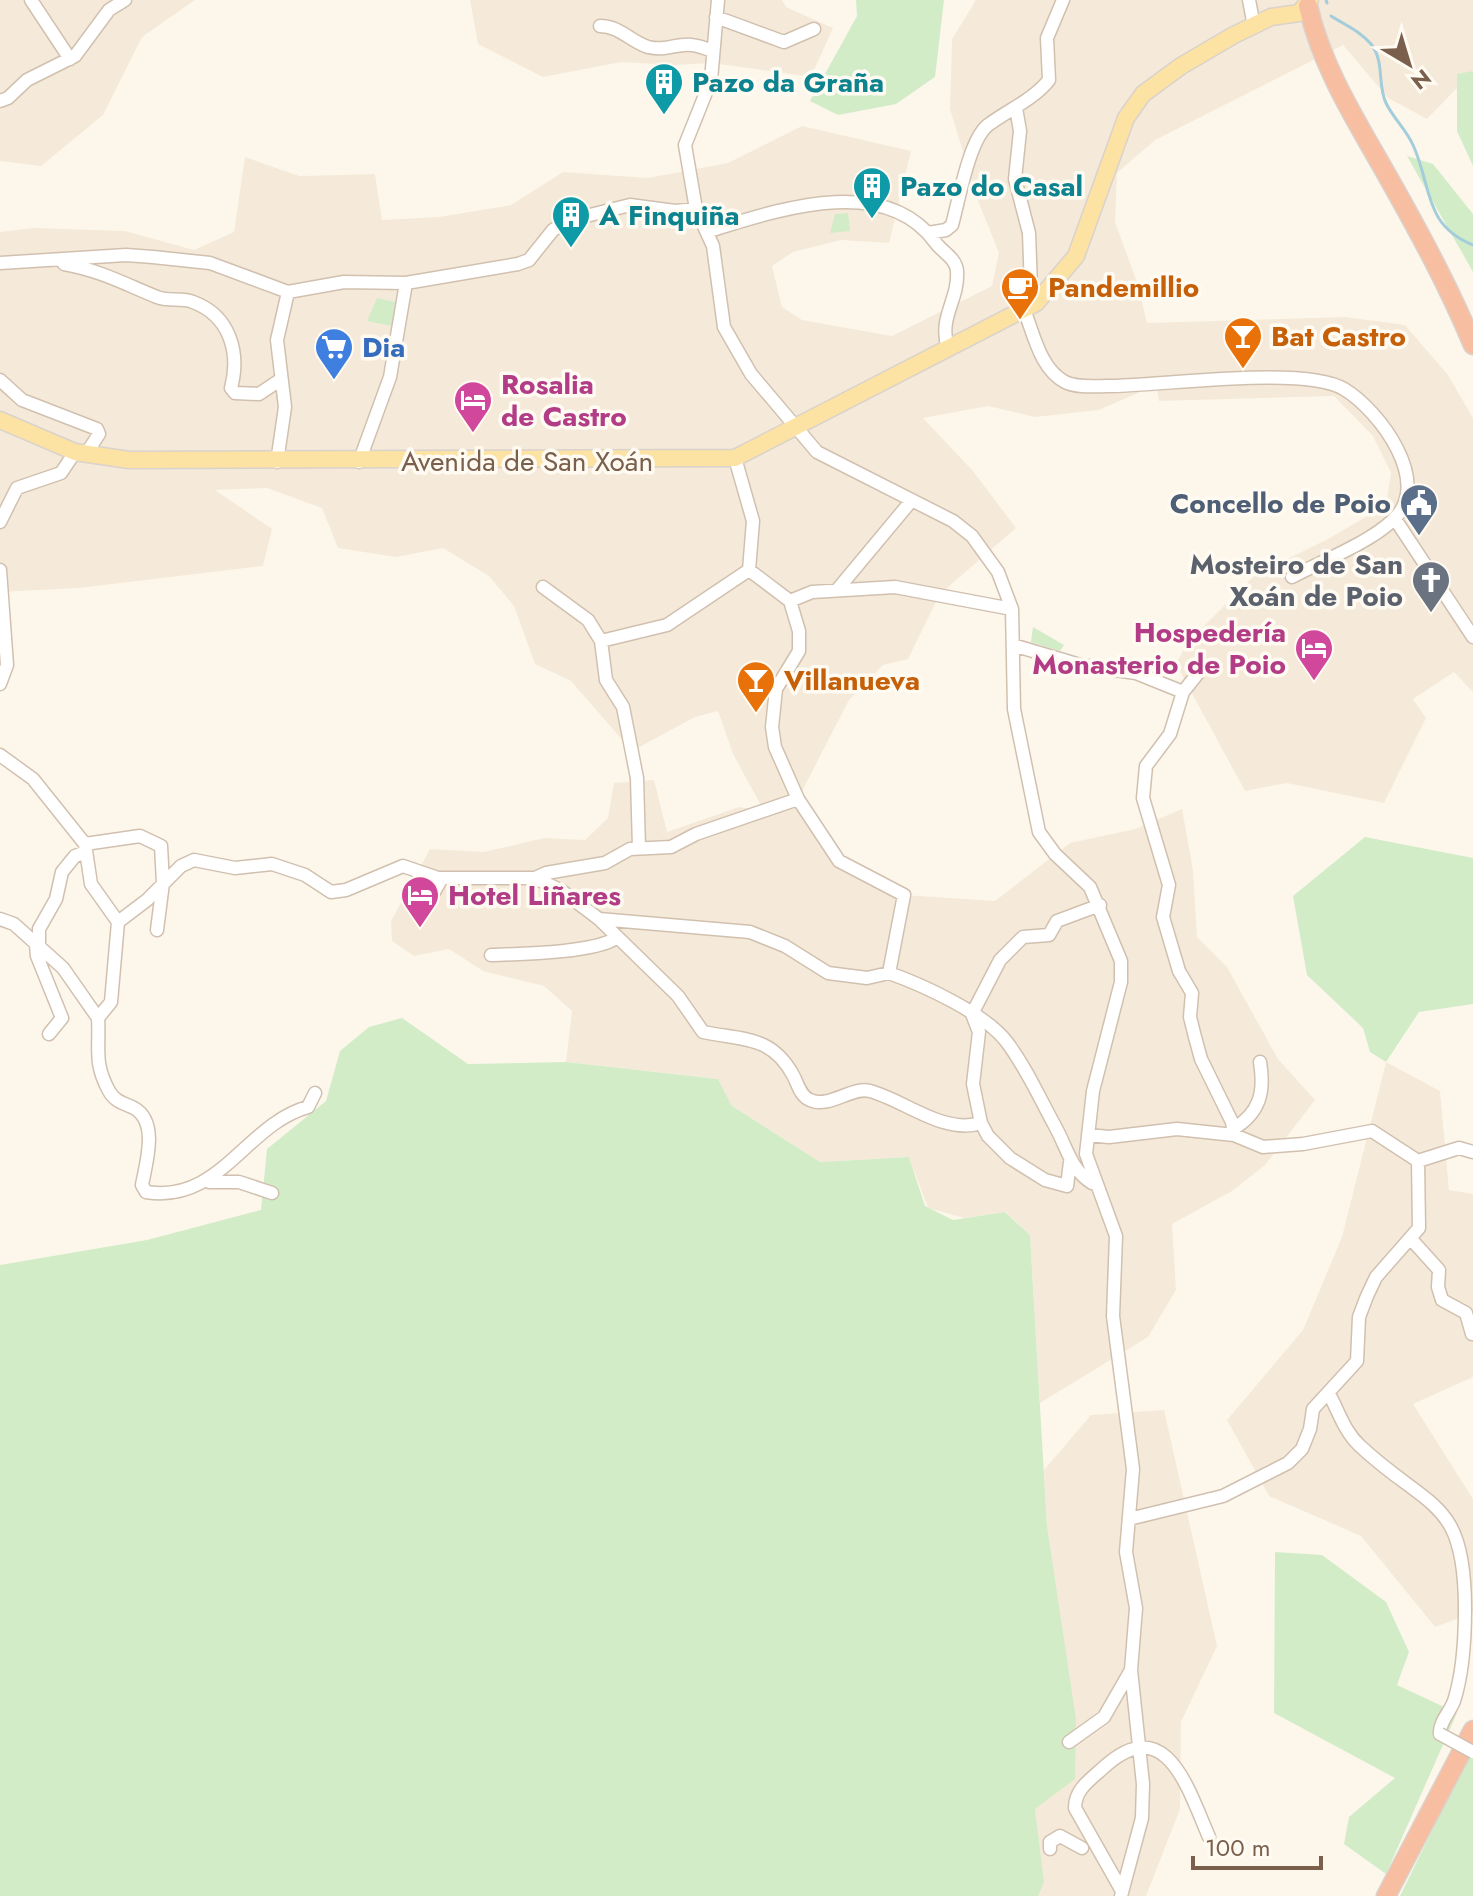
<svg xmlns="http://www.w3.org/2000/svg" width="1473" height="1896" viewBox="0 0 1473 1896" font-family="Jost,sans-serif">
  <rect width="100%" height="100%" fill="#fdf7eb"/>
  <path fill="#f5ead9" d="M0,0H195L142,37L103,115L41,166L0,161Z
    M470,0H782L786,7L833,28L811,77L712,63L674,65L621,62L543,77L478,44Z
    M976,0H1473V94L1456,89L1427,119L1388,98L1343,45L1155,140L1117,173L1115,222L1138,285L1147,323L1346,317L1405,325L1448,375L1473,418V692L1454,672L1413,699L1426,718L1384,803L1287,783L1245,791L1176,664L1187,643L1255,575L1330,538L1386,505L1391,473L1373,436L1334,396L1159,401L1156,385L1099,410L1035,417L988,406L923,418L973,471L1016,528L940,594L908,659L883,665L849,700L798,799L834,865L904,895L995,901L1070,843L1135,829L1182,809L1193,870L1197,937L1227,967L1278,1059L1315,1100L1265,1165L1232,1191L1172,1224L1176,1290L1148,1337L1040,1403L1030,1235L1006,1212L964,1218L928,1208L909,1157L820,1162L732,1106L718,1079L566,1062L572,1011L544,986L483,971L449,949L414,956L392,941L391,921L430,849L484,852L544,838L585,840L608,818L614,783L654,780L667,832L739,807L764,811L733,754L718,711L695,717L632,751L571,681L535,664L514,606L489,576L443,548L396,557L338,548L322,508L267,488L215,490L272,529L263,566L79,588L0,592V232L34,228L125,231L194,250L234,232L245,157L299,176L375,174L382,220L439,217L511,205L563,172L648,178L728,163L802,126L911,151L889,243L841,240L793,252L772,266L782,307L802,320L892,336L992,286L999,253L978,201L950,109L952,39Z
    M1386,1062L1440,1091L1449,1190L1473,1194V1377L1413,1404L1473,1499V1613L1435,1627L1361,1536L1269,1496L1227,1420L1303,1330L1342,1237Z
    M1164,1410L1217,1646L1181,1722L1180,1809L1146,1896H1021L1047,1526L1044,1470L1091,1415Z"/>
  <path fill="#d3ecc8" d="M856,0H944L935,77L896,104L838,115L810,101L857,16Z
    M1473,71V166L1457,131V74Z
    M1407,156L1433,164L1473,214V272Z
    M848,213L850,231L830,233L835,214Z
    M377,298L395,302L392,326L367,321Z
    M1033,627L1064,645L1060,651L1031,642Z
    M1365,837L1473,858V1004L1419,1012L1386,1062L1370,1052L1363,1028L1307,975L1293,896Z
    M402,1018L468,1064L566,1062L718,1079L732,1106L820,1162L909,1157L925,1206L953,1220L1005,1212L1030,1235L1047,1526L1076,1719L1075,1779L1035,1809L1044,1882L1038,1896H0V1265L147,1240L261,1210L267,1149L326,1101L340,1051L369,1027Z
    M1275,1552L1322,1555L1386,1602L1409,1652L1397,1685L1457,1713L1386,1874L1344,1844L1349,1817L1395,1778L1274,1713Z
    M1473,1747V1896H1400Z"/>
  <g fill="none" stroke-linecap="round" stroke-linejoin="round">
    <path stroke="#a3cdda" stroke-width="3" d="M1326,0L1327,3
      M1331,16C1345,25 1360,31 1371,44C1385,62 1377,84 1386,103C1393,118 1406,129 1413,145C1432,186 1423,225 1473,245"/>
    <defs>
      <path id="minor" d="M31,0L70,59
        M718,0L711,80L685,145L696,209L713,246L724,327L751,374L817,452L953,521L972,536L998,572L1012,609L1014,709L1039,832L1055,854L1090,887L1121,961V982L1093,1091L1086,1154L1116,1236L1113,1316L1133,1469L1126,1552L1136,1608L1131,1670L1143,1784L1142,1818L1121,1896
        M1249,0L1253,21
        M716,17L784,42L814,29
        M600,26C620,26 631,42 648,47C674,53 679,36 712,51
        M0,101L8,98L27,80L75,56L109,10L125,0
        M1016,108L1020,131L1015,179L1029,233L1031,287L1036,303
        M709,231C775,211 884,172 935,242C942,252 956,258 957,271C959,301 938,316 948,349
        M928,233L946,230L952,225C959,200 969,140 988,125C1008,110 1033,100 1049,80L1047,38L1063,0
        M0,263L126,255L153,257L210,263L288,292L277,340L285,407L277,462
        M64,264C99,270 125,284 157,297C168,302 182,297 193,302C231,316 240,354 231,388L235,393L259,394L280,380
        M288,292L344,282L406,283L518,264L529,260L553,230L570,220L630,205L675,211L696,209
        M1024,310C1034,334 1040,369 1065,382C1077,388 1095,386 1108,386C1159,386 1304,365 1344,389C1379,410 1434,483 1393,520C1369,543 1322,561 1292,577
        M0,380L22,400L97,429L99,434L86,454
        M735,458L753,521L749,570L790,601L799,631V651L776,689L772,727L775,747L798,799L839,861L904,895L889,973
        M359,462L390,377L406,283
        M1395,519L1473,637
        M0,522L17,488L61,473L75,452
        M0,570L7,665L0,684
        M543,587L588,620L601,641L606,680L623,707L637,778L639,848
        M837,590L912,500
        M790,601L812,592L895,587L1012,609
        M601,641L667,625L749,570
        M1013,645L1080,665L1136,673L1183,692
        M1203,667L1183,692L1170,734L1146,766L1143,798L1169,885L1163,917L1179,971L1192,993L1190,1017L1195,1037L1201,1059L1232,1122L1234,1135
        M0,755L33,779L85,844L91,884L118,922L111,1002L98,1018
        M85,844L140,836L161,846L163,883L157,930
        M535,878L546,873L605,863L630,849L671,847L696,834L798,799
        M422,913L442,878
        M0,919L14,924L63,968L98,1018
        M599,919L678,996L703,1032C742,1040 771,1035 793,1075C798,1084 800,1096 810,1100C829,1109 852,1086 870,1091C904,1100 944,1135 981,1123
        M118,922L147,900L181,866L194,860L235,868L272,864L305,875L331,892L346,890L403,866L438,878H535L562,891L599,919L750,932L785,946L828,973L867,978L889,973
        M36,945L37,956L62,1018L49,1034
        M39,947V929L56,899L62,872L75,856L86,852
        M491,955C519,954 594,953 616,938
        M889,973C923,985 984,1013 1006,1041C1026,1067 1040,1099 1056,1128C1067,1148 1071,1170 1092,1183
        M98,1018C100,1048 93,1062 109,1091C115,1102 124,1103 134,1108C159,1122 146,1163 142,1185L146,1192C220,1204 246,1124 308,1107L315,1093
        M1233,1129C1260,1113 1265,1092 1260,1062
        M1088,1135L1109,1137L1177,1129L1234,1135L1263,1147L1303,1144L1372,1131L1418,1161
        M1418,1161L1459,1148L1473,1152
        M1070,1162L1067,1186L1045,1180L1010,1158L988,1136L981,1123L973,1084L979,1032L972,1014L1000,960L1023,937L1049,935L1057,921L1100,905
        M209,1182H239L272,1193
        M1411,1239L1439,1270L1438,1287L1442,1300L1466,1313L1472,1334
        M1329,1394C1339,1412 1344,1431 1360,1446C1430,1511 1465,1498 1465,1609C1465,1639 1463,1673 1454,1701C1450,1712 1439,1722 1440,1734
        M1129,1519L1223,1496L1288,1463L1302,1449L1310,1429L1313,1409L1357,1361L1359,1317L1367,1296L1376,1277L1419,1228L1418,1161
        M1069,1742L1104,1717L1131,1670
        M1050,1849V1842L1060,1836L1082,1848
        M1122,1891L1075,1808C1075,1789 1090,1780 1103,1768C1166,1710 1188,1789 1209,1837"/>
      <path id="major" d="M0,420L75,452L129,460L735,458L1036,303L1076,256L1126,118L1143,94L1181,66L1234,35L1271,17L1299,13L1310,0"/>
      <path id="highway" d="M1308,6C1322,68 1357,122 1388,177C1419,232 1449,287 1473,345
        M1386,1896L1473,1730"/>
    </defs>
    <use href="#minor" stroke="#d1c0af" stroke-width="15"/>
    <use href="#major" stroke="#dad2cd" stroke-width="19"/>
    <use href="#highway" stroke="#dad2cd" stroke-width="21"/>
    <use href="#minor" stroke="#fff" stroke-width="12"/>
    <use href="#major" stroke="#fce2a3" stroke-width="16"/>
    <use href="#highway" stroke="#f8bea1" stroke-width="18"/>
    <defs>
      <path id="minor-bridge" d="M1440,1734L1473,1752"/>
    </defs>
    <use href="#minor-bridge" stroke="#d1c0af" stroke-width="15" stroke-linecap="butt"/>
    <use href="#minor-bridge" stroke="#fff" stroke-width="12"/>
  </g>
  <defs>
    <symbol id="building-pin" viewBox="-11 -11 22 30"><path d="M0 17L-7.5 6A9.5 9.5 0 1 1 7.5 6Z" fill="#0f9aa8" stroke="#fffbf2"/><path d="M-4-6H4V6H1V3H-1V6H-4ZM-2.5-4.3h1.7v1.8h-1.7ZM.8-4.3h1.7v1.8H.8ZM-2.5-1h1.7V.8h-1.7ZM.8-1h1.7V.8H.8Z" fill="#fff"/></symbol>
    <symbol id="cafe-pin" viewBox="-11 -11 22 30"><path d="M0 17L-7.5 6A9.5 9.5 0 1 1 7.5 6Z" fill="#e8710a" stroke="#fffbf2"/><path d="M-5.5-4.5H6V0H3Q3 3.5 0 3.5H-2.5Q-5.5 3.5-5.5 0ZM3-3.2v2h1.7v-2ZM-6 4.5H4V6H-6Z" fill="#fff"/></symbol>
    <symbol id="bar-pin" viewBox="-11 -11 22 30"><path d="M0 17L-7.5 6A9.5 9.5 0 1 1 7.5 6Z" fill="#e8710a" stroke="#fffbf2"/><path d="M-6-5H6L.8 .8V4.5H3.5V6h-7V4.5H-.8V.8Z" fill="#fff"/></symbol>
    <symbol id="supermarket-pin" viewBox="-11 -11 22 30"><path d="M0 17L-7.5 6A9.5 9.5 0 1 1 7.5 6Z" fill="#3f7fe0" stroke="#fffbf2"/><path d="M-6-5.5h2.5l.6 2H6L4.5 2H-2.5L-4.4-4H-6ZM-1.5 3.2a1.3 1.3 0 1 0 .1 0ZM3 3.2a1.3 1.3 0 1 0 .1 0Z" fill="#fff"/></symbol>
    <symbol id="hotel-pin" viewBox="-11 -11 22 30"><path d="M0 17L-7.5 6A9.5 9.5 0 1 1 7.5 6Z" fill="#d1479c" stroke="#fffbf2"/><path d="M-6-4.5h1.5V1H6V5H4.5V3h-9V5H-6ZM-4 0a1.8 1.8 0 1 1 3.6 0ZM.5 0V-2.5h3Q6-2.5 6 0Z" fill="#fff"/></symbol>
    <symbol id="civic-pin" viewBox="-11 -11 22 30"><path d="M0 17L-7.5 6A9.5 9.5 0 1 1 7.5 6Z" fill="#5c6f8a" stroke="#fffbf2"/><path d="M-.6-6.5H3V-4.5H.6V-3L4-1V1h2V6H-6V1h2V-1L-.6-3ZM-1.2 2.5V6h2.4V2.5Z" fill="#fff"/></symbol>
    <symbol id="church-pin" viewBox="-11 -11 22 30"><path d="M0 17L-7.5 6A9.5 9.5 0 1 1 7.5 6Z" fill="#6b7280" stroke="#fffbf2"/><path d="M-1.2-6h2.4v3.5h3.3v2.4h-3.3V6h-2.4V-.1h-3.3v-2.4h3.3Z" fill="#fff"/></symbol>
  </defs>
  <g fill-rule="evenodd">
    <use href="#building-pin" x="642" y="60" width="44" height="60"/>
    <use href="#building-pin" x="850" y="164" width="44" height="60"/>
    <use href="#building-pin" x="549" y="193" width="44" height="60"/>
    <use href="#cafe-pin" x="998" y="265" width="44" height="60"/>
    <use href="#bar-pin" x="1221" y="314" width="44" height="60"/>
    <use href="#supermarket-pin" x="312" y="325" width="44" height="60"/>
    <use href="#hotel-pin" x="451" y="378" width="44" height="60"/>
    <use href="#civic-pin" x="1397" y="481" width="44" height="60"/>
    <use href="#church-pin" x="1409" y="558" width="44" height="60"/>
    <use href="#hotel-pin" x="1292" y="626" width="44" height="60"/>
    <use href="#bar-pin" x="734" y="658" width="44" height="60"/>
    <use href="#hotel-pin" x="398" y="873" width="44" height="60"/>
  </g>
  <g text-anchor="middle" stroke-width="7" stroke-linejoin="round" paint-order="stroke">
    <g font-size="28" font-weight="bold" fill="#0d838f" stroke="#fffbf2" text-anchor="start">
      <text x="692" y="92">Pazo da Graña</text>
      <text x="900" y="196">Pazo do Casal</text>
      <text x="599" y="225">A Finquiña</text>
    </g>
    <g font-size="28" font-weight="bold" fill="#c56008" stroke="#fffbf2" text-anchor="start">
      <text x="1048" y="297">Pandemillio</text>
      <text x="1271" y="346">Bat Castro</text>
      <text x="784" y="690">Villanueva</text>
    </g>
    <g font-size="28" font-weight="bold" fill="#366cbe" stroke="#fffbf2" text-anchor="start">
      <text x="362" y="357">Dia</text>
    </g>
    <g font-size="28" font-weight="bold" fill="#b23c85" stroke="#fffbf2" text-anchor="start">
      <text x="501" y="394">Rosalia<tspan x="501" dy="32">de Castro</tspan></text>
      <text x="1286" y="642" text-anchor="end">Hospedería<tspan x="1286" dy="32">Monasterio de Poio</tspan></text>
      <text x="448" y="905">Hotel Liñares</text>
    </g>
    <g font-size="28" fill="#7a604c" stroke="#fffbf2">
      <text x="527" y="471">Avenida de San Xoán</text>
    </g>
    <g font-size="28" font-weight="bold" fill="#4e5e75" stroke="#fffbf2" text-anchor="end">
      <text x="1391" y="513">Concello de Poio</text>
    </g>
    <g font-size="28" font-weight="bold" fill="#5b616d" stroke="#fffbf2" text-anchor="end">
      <text x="1403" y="574">Mosteiro de San<tspan x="1403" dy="32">Xoán de Poio</tspan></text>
    </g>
  </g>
  <g transform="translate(1409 64) rotate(142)" stroke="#fffbf2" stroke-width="6" paint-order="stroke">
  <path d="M0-6L14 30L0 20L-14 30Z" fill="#7a604c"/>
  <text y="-12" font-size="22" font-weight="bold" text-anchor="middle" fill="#7a604c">N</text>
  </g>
  <path d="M1193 1856v12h128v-12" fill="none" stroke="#7a604c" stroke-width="4"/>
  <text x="1205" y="1856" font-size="24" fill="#7a604c" stroke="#fffbf2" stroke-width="6" paint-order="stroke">100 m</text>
</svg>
